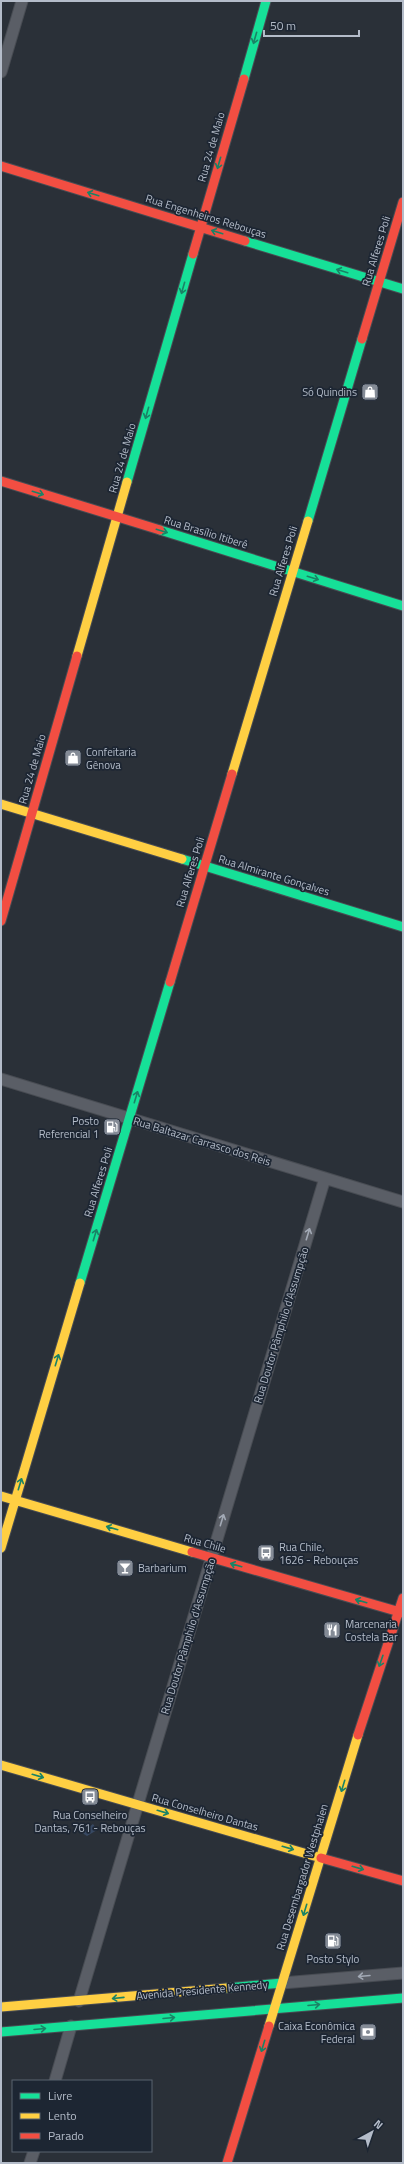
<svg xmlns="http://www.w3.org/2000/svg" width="404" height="2164" viewBox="0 0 404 2164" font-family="'Titillium Web',sans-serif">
  <rect width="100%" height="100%" fill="#2a3038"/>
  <path fill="#384963" d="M93,1824L97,1830L87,1836L79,1831L80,1827L88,1828Z"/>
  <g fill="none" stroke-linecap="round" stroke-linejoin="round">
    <defs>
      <path id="street" d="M1,72L22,1
        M1,1079L403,1202
        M282,1983L403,1973
        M79,2001L325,1178
        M55,2081L71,2026
        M30,2163L34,2151"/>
      <path id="fast" d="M244,79L266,1
        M245,241L403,289
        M127,482L193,254
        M308,521L362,339
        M160,530L403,606
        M182,859L403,927
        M80,1283L170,982
        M227,1988L282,1983
        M1,2032L403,1998"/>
      <path id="slow" d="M77,656L127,482
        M232,774L308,521
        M1,804L182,859
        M1,1496L192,1552
        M1,1548L80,1283
        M1,1765L321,1858
        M1,2007L227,1988
        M269,2026L358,1735"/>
      <path id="jam" d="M1,166L245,241
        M193,254L244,79
        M362,339L403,202
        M1,481L160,530
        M1,921L77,656
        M170,982L232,774
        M192,1552L403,1613
        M358,1735L403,1598
        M321,1858L403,1881
        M227,2163L269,2026"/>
    </defs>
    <use href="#street" stroke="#484c53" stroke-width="13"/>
    <use href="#fast" stroke="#484c53" stroke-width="11"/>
    <use href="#slow" stroke="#484c53" stroke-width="11"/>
    <use href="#jam" stroke="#484c53" stroke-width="11"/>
    <use href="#street" stroke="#5a5e66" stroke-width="11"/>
    <use href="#fast" stroke="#16e098" stroke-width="9"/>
    <use href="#slow" stroke="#ffcf43" stroke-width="9"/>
    <use href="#jam" stroke="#f24e42" stroke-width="9"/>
  </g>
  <defs><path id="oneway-shaft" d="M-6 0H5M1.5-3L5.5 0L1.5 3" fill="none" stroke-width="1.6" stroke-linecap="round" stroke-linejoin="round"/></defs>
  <g stroke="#1a8366">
    <use href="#oneway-shaft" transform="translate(255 38) rotate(106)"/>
    <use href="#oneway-shaft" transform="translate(219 163) rotate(106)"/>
    <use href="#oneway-shaft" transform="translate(93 194) rotate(-163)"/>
    <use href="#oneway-shaft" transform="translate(217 232) rotate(-163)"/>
    <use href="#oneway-shaft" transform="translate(342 271) rotate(-163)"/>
    <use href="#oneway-shaft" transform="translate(183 288) rotate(106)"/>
    <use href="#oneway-shaft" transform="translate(147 413) rotate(106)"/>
    <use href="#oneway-shaft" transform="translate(38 493) rotate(17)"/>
    <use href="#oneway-shaft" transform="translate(162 531) rotate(17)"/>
    <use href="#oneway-shaft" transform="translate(313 578) rotate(17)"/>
    <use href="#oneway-shaft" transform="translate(136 1097) rotate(-73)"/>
    <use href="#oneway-shaft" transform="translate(95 1235) rotate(-73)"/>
    <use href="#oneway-shaft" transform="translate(57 1360) rotate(-73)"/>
    <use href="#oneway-shaft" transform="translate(20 1484) rotate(-73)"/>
    <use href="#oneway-shaft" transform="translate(112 1528) rotate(-164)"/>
    <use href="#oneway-shaft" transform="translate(236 1565) rotate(-164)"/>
    <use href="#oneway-shaft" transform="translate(361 1601) rotate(-164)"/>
    <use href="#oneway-shaft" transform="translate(381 1661) rotate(109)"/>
    <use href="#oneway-shaft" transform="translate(38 1776) rotate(16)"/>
    <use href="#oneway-shaft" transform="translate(343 1786) rotate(107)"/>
    <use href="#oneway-shaft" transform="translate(163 1812) rotate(16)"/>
    <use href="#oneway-shaft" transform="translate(288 1848) rotate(16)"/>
    <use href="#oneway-shaft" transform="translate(358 1868) rotate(16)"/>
    <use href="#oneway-shaft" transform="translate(305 1910) rotate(107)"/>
    <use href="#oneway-shaft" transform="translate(118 1998) rotate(174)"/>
    <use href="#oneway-shaft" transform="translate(314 2005) rotate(-5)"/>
    <use href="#oneway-shaft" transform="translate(169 2018) rotate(-5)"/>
    <use href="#oneway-shaft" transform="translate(40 2029) rotate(-5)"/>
    <use href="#oneway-shaft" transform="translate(263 2046) rotate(107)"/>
  </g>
  <g stroke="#a2a9b5">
    <use href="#oneway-shaft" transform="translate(308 1234) rotate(-73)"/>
    <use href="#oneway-shaft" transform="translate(222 1520) rotate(-73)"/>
    <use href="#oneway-shaft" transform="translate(364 1976) rotate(175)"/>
  </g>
  <defs>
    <symbol id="shop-square" viewBox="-11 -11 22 22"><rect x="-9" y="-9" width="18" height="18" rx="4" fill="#848b96" stroke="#1d2633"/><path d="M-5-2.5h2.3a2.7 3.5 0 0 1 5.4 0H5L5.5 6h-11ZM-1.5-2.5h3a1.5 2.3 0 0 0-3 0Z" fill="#fff"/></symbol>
    <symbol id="fuel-square" viewBox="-11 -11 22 22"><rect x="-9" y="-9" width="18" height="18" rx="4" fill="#848b96" stroke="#1d2633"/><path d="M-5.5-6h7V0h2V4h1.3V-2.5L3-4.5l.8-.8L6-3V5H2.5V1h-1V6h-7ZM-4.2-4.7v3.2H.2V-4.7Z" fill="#fff"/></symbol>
    <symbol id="bus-square" viewBox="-11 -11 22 22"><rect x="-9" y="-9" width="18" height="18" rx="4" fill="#848b96" stroke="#1d2633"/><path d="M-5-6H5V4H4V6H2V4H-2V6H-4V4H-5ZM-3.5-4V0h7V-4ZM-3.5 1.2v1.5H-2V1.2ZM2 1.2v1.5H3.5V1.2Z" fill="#fff"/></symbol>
    <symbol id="bar-square" viewBox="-11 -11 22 22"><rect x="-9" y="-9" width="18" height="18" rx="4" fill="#848b96" stroke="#1d2633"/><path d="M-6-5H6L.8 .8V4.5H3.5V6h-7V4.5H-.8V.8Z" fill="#fff"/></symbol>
    <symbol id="restaurant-square" viewBox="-11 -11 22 22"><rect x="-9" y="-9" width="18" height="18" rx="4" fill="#848b96" stroke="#1d2633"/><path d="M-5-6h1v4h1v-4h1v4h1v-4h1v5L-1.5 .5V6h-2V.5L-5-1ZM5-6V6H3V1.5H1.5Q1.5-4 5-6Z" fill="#fff"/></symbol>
    <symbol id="bank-square" viewBox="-11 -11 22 22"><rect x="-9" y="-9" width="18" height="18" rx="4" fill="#848b96" stroke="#1d2633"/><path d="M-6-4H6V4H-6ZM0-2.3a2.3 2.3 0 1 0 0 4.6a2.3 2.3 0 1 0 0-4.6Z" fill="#fff"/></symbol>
  </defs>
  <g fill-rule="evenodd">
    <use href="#shop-square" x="360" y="382" width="20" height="20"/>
    <use href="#shop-square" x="63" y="748" width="20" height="20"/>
    <use href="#fuel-square" x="102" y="1117" width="20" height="20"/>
    <use href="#bus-square" x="256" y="1543" width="20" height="20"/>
    <use href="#bar-square" x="115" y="1558" width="20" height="20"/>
    <use href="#restaurant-square" x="322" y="1620" width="20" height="20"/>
    <use href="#bus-square" x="80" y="1787" width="20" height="20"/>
    <use href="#fuel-square" x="323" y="1931" width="20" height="20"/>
    <use href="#bank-square" x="358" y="2022" width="20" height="20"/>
  </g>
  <g text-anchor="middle" stroke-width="3.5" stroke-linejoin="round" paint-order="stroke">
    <g font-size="11" fill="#b4bcc9" stroke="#1d2633">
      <text transform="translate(211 147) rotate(-74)" y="4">Rua 24 de Maio</text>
      <text transform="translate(206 216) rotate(17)" y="4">Rua Engenheiros Rebouças</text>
      <text transform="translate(376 251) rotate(-73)" y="4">Rua Alferes Poli</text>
      <text transform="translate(122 458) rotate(-74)" y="4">Rua 24 de Maio</text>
      <text transform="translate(206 532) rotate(17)" y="4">Rua Brasílio Itiberê</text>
      <text transform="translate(283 561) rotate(-73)" y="4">Rua Alferes Poli</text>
      <text transform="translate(32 769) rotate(-74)" y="4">Rua 24 de Maio</text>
      <text transform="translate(190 872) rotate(-73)" y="4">Rua Alferes Poli</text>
      <text transform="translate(274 875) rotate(17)" y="4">Rua Almirante Gonçalves</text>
      <text transform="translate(202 1141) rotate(17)" y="4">Rua Baltazar Carrasco dos Reis</text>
      <text transform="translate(98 1182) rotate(-73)" y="4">Rua Alferes Poli</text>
      <text transform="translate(281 1325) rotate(-73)" y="4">Rua Doutor Pâmphilo d'Assumpção</text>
      <text transform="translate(205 1543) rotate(16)" y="4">Rua Chile</text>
      <text transform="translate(188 1636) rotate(-73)" y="4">Rua Doutor Pâmphilo d'Assumpção</text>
      <text transform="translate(205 1812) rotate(16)" y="4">Rua Conselheiro Dantas</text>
      <text transform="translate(302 1877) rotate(-73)" y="4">Rua Desembargador Westphalen</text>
      <text transform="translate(202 1990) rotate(-5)" y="4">Avenida Presidente Kennedy</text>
    </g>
    <g font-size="11" fill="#b4bcc9" stroke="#1d2633" text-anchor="start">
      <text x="357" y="396" text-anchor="end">Só Quindins</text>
      <text x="86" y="756">Confeitaria<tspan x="86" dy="13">Gênova</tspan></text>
      <text x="99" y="1125" text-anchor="end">Posto<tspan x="99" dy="13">Referencial 1</tspan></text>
      <text x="279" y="1551">Rua Chile,<tspan x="279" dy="13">1626 - Rebouças</tspan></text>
      <text x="138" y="1572">Barbarium</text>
      <text x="345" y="1628">Marcenaria<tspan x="345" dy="13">Costela Bar</tspan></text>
      <text x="90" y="1819" text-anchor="middle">Rua Conselheiro<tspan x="90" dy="13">Dantas, 761 - Rebouças</tspan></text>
      <text x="333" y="1963" text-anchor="middle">Posto Stylo</text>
      <text x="355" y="2030" text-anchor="end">Caixa Econômica<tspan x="355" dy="13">Federal</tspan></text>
    </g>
  </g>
  <rect width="404" height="2164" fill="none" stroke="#b4bcc9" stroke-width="4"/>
  <rect x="12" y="2080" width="140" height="72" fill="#1d2633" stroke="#59626f"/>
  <rect x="20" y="2093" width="20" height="6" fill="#16e098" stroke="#59626f"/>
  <text x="48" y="2100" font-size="12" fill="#b4bcc9">Livre</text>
  <rect x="20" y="2113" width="20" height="6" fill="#ffcf43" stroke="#59626f"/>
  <text x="48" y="2120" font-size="12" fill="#b4bcc9">Lento</text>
  <rect x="20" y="2133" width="20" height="6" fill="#f24e42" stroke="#59626f"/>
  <text x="48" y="2140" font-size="12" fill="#b4bcc9">Parado</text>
  <g transform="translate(372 2132) rotate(40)" stroke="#1d2633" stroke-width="3" paint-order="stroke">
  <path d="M0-3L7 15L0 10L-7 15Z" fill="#b4bcc9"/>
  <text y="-6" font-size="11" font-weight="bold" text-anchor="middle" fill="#b4bcc9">N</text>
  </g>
  <path d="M264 30v6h95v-6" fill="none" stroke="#b4bcc9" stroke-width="2"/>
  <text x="270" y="30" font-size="12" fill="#b4bcc9" stroke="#1d2633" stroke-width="3" paint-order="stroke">50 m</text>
</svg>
